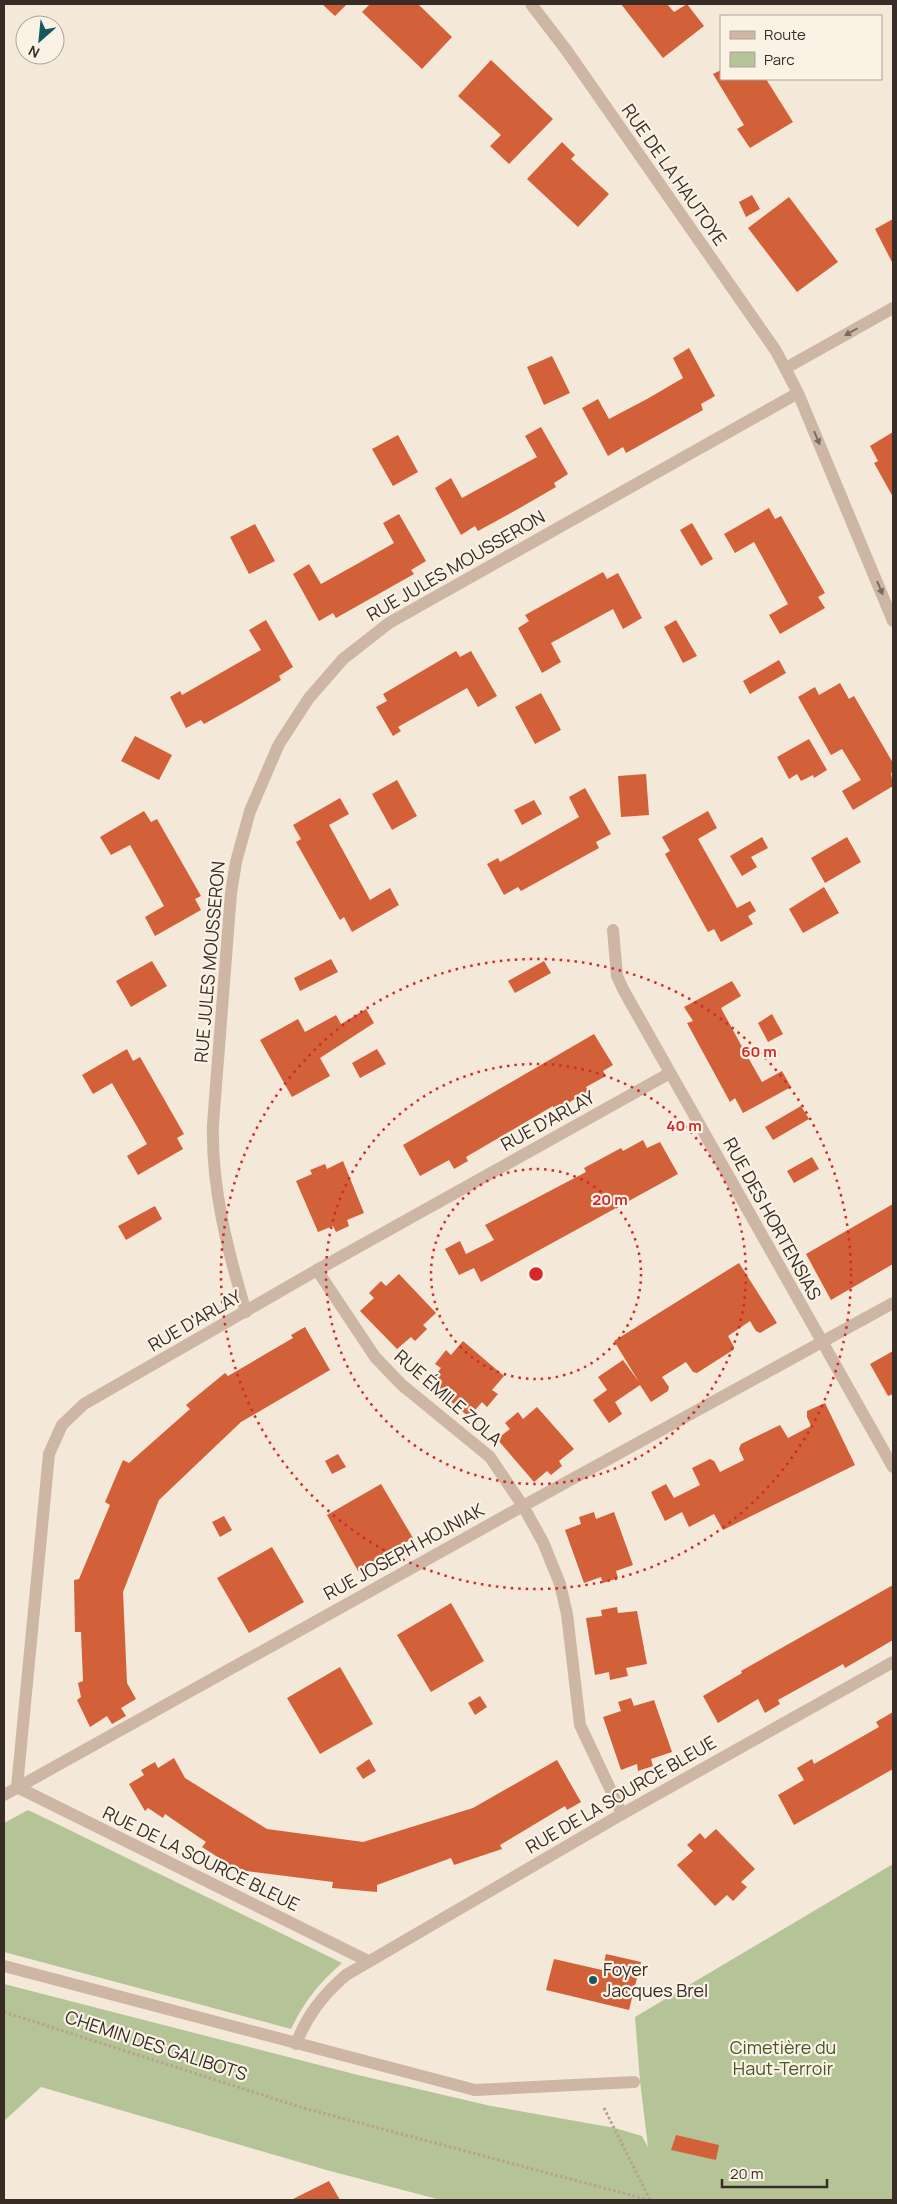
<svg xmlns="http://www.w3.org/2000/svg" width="897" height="2204" viewBox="0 0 897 2204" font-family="Manrope,sans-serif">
  <rect width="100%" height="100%" fill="#f4e8d9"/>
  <path fill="#b5c497" d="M28,1810L51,1821L342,1963C318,1984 305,2001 291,2029L4,1952V1823Z
    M893,1864V2200H441L330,2171L41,2087L4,2121V1984L358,2075L491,2106L615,2128L642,2136L648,2147L640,2081L635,2017Z"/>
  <path fill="#d26039" d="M322,4H347L335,16Z
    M370,4H418L452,37L422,69L362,12Z
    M621,4H667L674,12L687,4L704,26L663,58Z
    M491,60L553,119L509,164L490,146L501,135L458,96Z
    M721,70V79H766L793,122L750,148L737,129L744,125L713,74Z
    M562,142L575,155L571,159L609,194L578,227L527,179Z
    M752,195L760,209L746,217L739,202Z
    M789,197L838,262L797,292L748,228Z
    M893,219V264L875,229Z
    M689,348L715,396L701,404L703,410L626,453L623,447L608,456L582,408L598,399L609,419L647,399L683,378L673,358Z
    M552,356L570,393L544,405L527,367Z
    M541,427L568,474L554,483L556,487L518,509L478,531L475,526L461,535L435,488L451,478L462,498L537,457L525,436Z
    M893,432V497L874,463L878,461L870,446Z
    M398,435L418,472L393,486L372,449Z
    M769,508L775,519L781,516L825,593L818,597L825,608L780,634L769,615L788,604L754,542L735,553L724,534Z
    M399,514L426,561L411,570L414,574L336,618L333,613L319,621L293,574L309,564L321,584L357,564L394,543L383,523Z
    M692,523L713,559L701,566L680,530Z
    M255,524L275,561L249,574L230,537Z
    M603,572L607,579L618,573L642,618L623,629L613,609L551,643L561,662L542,673L518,628L529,621L525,615Z
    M266,620L293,667L279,676L281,680L242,703L204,724L201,720L186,728L170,697L180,691L182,695L261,650L249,630Z
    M676,620L697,656L683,663L664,627Z
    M456,651L460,657L471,651L497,696L478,707L467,688L398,727L401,731L393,736L376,707L387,701L383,694Z
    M779,660L786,673L750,694L743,681Z
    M840,683L849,699L854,696L893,763V772L891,773L893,786L853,810L842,791L861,780L842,749L831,755L798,697L815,687L819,695Z
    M541,693L561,730L535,744L515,707Z
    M135,736L172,755L159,780L121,761Z
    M809,739L827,770L814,778L813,775L801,781L797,774L789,779L777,757Z
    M646,774L649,815L621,817L618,776Z
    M397,780L417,816L392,830L372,794Z
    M585,788L611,834L596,842L599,848L521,891L518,887L504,895L487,864L498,858L500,862L579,817L569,797Z
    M340,798L349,814L329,825L370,900L390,888L399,905L352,932L344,917L340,920L296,842L301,839L293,825Z
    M534,800L542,814L522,825L514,810Z
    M144,811L151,822L157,819L201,896L195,899L201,910L155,936L145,917L164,906L147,875L130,845L111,855L100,837Z
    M708,811L717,828L698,839L737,908L750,901L756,911L748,916L753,924L721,942L714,929L708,932L665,854L670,851L662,837Z
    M762,837L768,848L751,857L757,867L742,876L730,856Z
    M847,837L861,862L825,883L811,858Z
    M824,887L839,913L803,933L789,909Z
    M331,959L338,972L300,991L294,978Z
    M152,961L167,986L131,1007L116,981Z
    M544,961L551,973L515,993L508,981Z
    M732,981L741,996L721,1008L741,1045L762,1082L782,1071L791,1087L743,1113L735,1098L730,1102L687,1023L693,1021L684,1007Z
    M366,1009L374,1023L320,1058L330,1076L292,1097L260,1040L298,1019L305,1032L336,1015L341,1024Z
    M772,1014L783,1034L768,1042L758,1023Z
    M594,1034L613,1065L603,1071L606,1076L586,1087L588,1091L555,1111L553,1106L466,1157L468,1161L454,1169L449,1160L420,1176L403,1145Z
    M127,1049L133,1061L140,1057L184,1134L177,1138L183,1149L138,1175L127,1156L147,1144L112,1083L93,1094L82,1075Z
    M377,1049L386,1064L360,1078L352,1063Z
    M801,1106L809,1119L773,1140L765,1127Z
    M643,1140L647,1148L660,1142L678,1174L481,1282L474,1268L459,1275L445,1249L460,1241L466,1254L494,1240L485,1225L586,1172L584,1168L621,1148L623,1151Z
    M812,1157L819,1169L794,1183L787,1171Z
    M343,1161L364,1213L347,1220L349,1226L336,1232L333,1226L318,1232L296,1181L312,1174L310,1170L325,1164L327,1169Z
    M893,1204V1264L831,1300L806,1254Z
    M155,1206L162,1219L126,1240L118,1226Z
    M739,1263L777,1323L760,1333L756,1331L750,1321L728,1336L734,1347L733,1350L697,1373L693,1372L686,1362L662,1377L669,1387L668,1391L651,1402L640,1385L615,1402L622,1414L609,1423L593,1400L607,1390L598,1377L623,1360L639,1382L614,1341Z
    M399,1274L436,1313L423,1325L427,1329L415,1341L411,1337L397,1349L360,1311L374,1298L369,1293L381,1281L386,1286Z
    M305,1327L330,1370L241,1422L159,1500L123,1592L127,1683L136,1699L121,1708L126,1716L112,1724L107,1716L90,1727L77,1700L81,1697L78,1683L83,1681L81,1632H75L74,1580L79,1579L110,1505L105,1502L123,1460L129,1463L190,1409L186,1405L225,1373L228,1376L293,1338L291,1335Z
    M463,1341L504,1376L492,1390L498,1394L487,1407L482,1402L469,1417L429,1383L441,1368L435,1364L446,1350L451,1355Z
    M893,1351V1394L888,1396L870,1364Z
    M825,1403L855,1465L723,1530L714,1514L689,1527L682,1512L665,1521L651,1492L666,1484L674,1498L700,1485L692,1468L710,1459L714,1461L720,1472L744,1460L739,1449L741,1444L780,1425L788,1438L811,1426L807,1417V1411Z
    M537,1407L574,1449L559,1461L562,1466L551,1475L547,1471L534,1482L497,1439L510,1429L505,1423L518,1412L523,1419Z
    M338,1454L346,1467L332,1474L325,1461Z
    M381,1484L413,1538L358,1571L327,1515Z
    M594,1512L596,1519L614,1512L633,1565L616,1571L618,1578L603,1583L601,1577L584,1583L565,1530L581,1524L579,1517Z
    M224,1516L232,1530L220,1537L212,1522Z
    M272,1547L304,1602L249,1633L217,1578Z
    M893,1585V1640L845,1668L843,1664L778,1700L780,1704L765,1713L758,1699L718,1723L703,1696L742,1673L741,1671Z
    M451,1603L484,1661L431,1692L397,1635Z
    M617,1607L618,1613L637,1611L647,1664L626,1668L628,1676L610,1680L609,1672L595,1675L586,1618L602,1616L601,1610Z
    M340,1667L373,1724L320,1754L287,1698Z
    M480,1696L487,1707L475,1715L468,1703Z
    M631,1698L634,1706L654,1700L672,1752L651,1759L653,1766L638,1771L637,1764L621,1770L603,1717L621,1711L618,1702Z
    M893,1712V1769L794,1825L778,1795L804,1780L797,1768L812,1759L814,1764L879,1727L876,1722Z
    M174,1758L185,1778L267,1829L363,1842L473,1808L557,1760L581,1802L567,1810L565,1806L500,1845L502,1849L454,1865L451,1858L377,1885V1892L332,1888L333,1882L246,1871L244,1874L202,1847L206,1842L165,1814L163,1818L148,1808L145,1811L129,1784L144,1775L141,1770L155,1762L158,1768Z
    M369,1759L376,1771L363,1779L356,1768Z
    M716,1829L755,1869L741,1882L747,1887L733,1901L727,1895L715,1906L677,1865L693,1851L687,1845L700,1833L705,1839Z
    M606,1954L641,1962L629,2010L546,1990L554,1959L602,1970Z
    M676,2135L719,2145L716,2160L671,2150Z
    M329,2181L340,2200H291Z"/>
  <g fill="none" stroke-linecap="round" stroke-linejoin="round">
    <path stroke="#b9a18e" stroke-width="3" stroke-dasharray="2.5 2.5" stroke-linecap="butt" d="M4,2012L300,2107L649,2200
      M604,2108L650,2200"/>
    <path stroke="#cdb7a4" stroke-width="12" d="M475,2090L634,2082"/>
    <path stroke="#cdb7a4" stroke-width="12" d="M317,1270L375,1357L402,1385L490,1457L523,1506L543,1542L560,1584L567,1614L580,1725L622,1814"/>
    <path stroke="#cdb7a4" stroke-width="12" d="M531,4L567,51L776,351L798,393L893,621
      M786,368L893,308
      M613,930L617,976L624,991L893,1467
      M246,1312C228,1252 211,1187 213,1124L231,893L236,862L250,811L279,744L309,698L343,659L389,623L798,393
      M4,1795L523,1506L893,1303
      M368,1961L17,1787L49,1454L62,1425L84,1404L317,1270L670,1073
      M4,1966L475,2090
      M296,2044C307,2015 323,1995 346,1975L622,1814L893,1662"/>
  </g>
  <defs><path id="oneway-solid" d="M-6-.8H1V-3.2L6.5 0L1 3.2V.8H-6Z" transform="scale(1.25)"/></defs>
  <g fill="#7b6b5f">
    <use href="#oneway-solid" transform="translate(851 332) rotate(150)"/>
    <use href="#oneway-solid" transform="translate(817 438) rotate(67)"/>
    <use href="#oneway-solid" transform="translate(880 588) rotate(67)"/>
  </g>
  <g fill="none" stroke="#d62828" stroke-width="2.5" stroke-dasharray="2.5 5">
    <circle cx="536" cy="1274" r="105"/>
    <circle cx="536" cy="1274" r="210"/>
    <circle cx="536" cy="1274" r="315"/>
  </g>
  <circle fill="#17585d" stroke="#fbf2e6" stroke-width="2" cx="593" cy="1980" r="5"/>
  <g text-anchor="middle" stroke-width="4.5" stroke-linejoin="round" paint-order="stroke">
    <g font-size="18" fill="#382c26" stroke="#fbf2e6">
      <text transform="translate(674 175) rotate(55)" y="6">RUE DE LA HAUTOYE</text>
      <text transform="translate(456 566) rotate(-30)" y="6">RUE JULES MOUSSERON</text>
      <text transform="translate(210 962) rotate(-85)" y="6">RUE JULES MOUSSERON</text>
      <text transform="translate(548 1121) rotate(-29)" y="6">RUE D'ARLAY</text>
      <text transform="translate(772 1219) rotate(61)" y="6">RUE DES HORTENSIAS</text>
      <text transform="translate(195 1321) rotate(-30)" y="6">RUE D'ARLAY</text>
      <text transform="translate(448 1398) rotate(41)" y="6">RUE ÉMILE ZOLA</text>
      <text transform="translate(404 1552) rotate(-29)" y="6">RUE JOSEPH HOJNIAK</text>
      <text transform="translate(621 1795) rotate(-30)" y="6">RUE DE LA SOURCE BLEUE</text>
      <text transform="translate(201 1859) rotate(26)" y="6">RUE DE LA SOURCE BLEUE</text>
      <text transform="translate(156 2046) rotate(18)" y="6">CHEMIN DES GALIBOTS</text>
    </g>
    <g font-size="18" fill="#382c26" stroke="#fbf2e6" text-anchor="start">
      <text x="603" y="1976">Foyer<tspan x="603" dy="21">Jacques Brel</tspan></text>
    </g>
    <g font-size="18" fill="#465827" stroke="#fbf2e6">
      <text x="783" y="2054">Cimetière du<tspan x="783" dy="21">Haut-Terroir</tspan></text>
    </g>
  </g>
  <circle cx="536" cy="1274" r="8" fill="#d62828" stroke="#fbf2e6" stroke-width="2.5"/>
  <g font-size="15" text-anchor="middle" font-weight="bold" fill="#d62828" stroke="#fbf2e6" stroke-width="4.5" stroke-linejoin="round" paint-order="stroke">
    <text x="759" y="1057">60 m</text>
    <text x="684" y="1131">40 m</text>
    <text x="610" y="1205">20 m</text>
  </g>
  <rect width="897" height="2204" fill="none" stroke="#382c26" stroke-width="10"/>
  <rect x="720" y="15" width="162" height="65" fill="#fbf2e6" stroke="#ada399"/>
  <rect x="730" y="31" width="25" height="8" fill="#cdb7a4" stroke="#ada399"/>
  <text x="764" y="40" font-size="15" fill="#382c26">Route</text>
  <rect x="730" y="52" width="25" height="15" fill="#b5c497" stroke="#ada399"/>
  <text x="764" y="65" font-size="15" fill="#382c26">Parc</text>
  <g transform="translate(40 40) rotate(207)"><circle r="24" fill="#fbf2e6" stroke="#ada399"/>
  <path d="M0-4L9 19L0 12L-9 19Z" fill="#17585d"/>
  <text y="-8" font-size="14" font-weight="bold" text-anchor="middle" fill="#382c26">N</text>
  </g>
  <path d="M722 2179v8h105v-8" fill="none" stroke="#382c26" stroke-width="2.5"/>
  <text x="730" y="2179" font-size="15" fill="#382c26" stroke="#fbf2e6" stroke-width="4" paint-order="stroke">20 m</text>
</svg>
